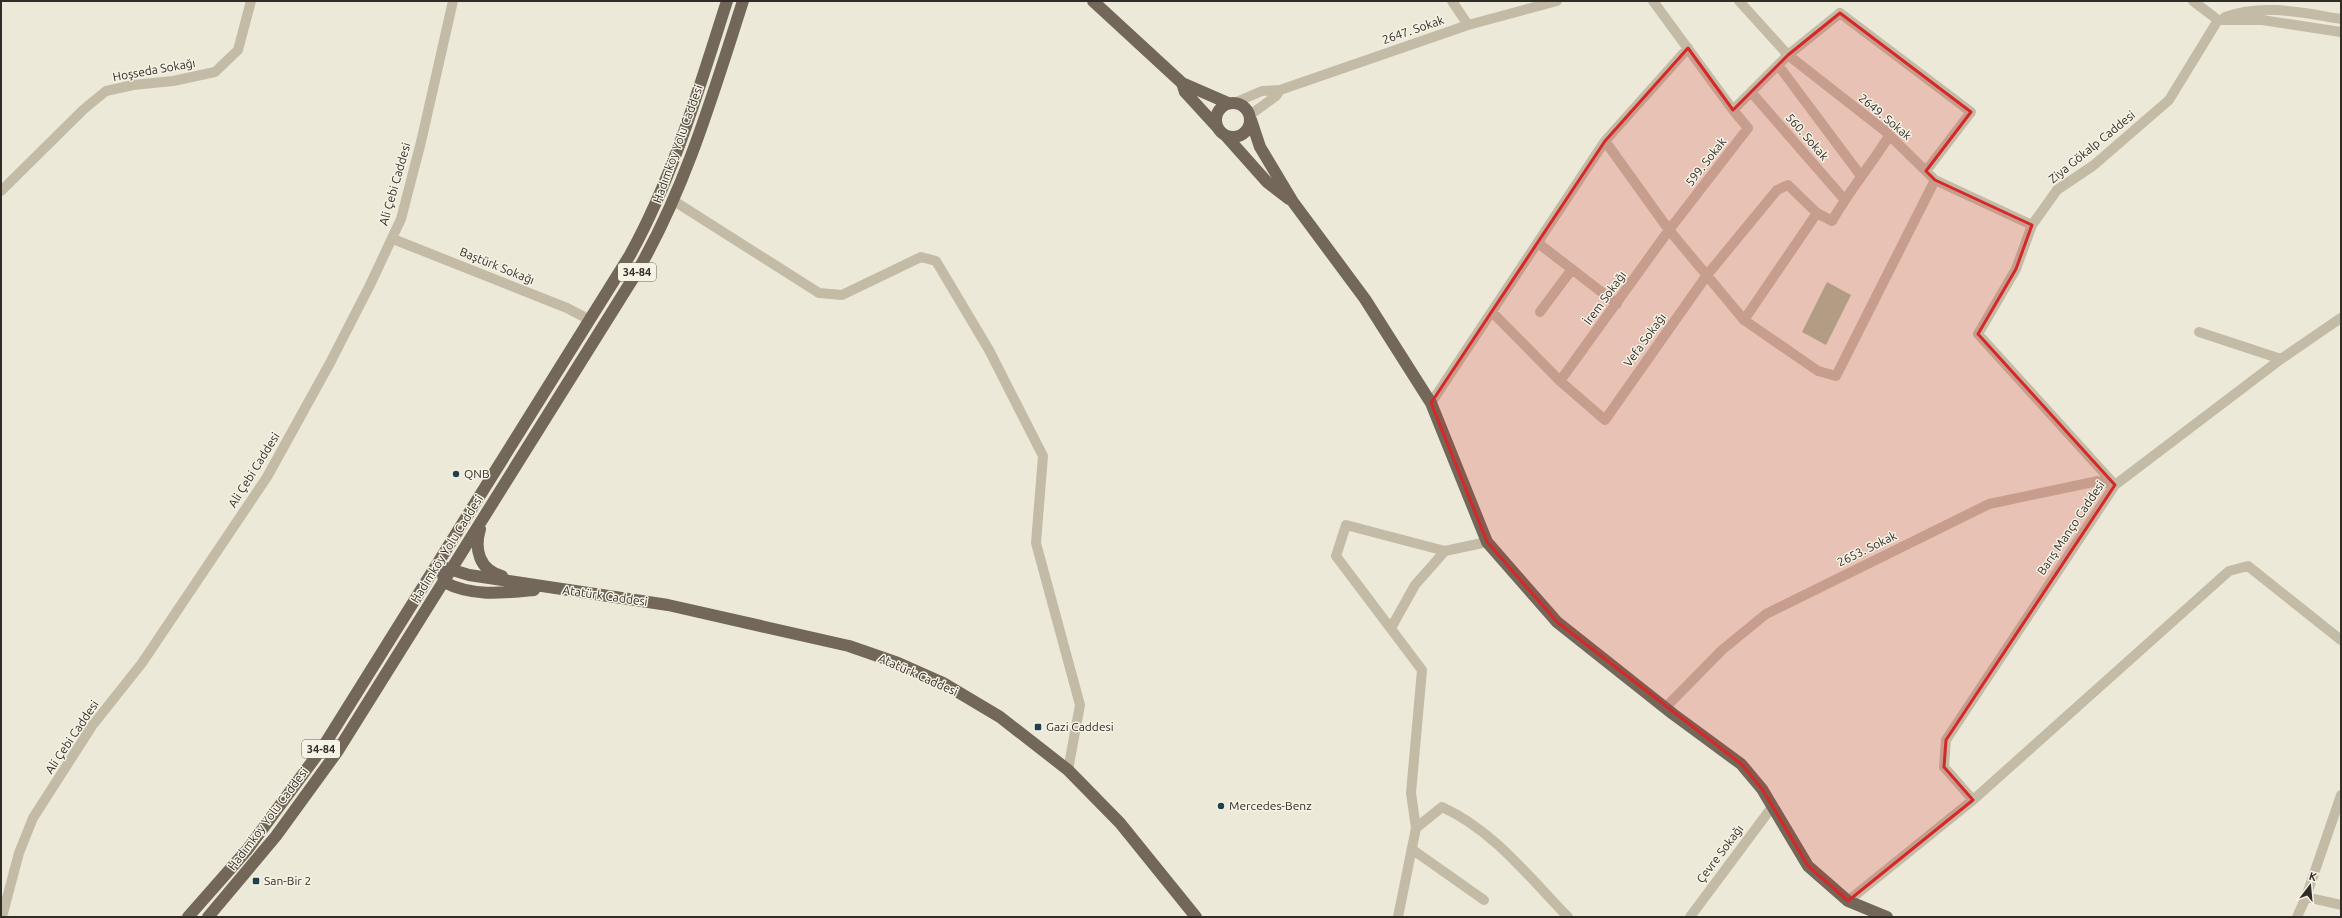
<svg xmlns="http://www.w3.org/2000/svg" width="2342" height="918" viewBox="0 0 2342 918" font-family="Ubuntu,sans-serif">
  <rect width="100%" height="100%" fill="#ede9d9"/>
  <path fill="#a9ba9b" d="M1827,282L1851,295L1826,345L1802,332Z"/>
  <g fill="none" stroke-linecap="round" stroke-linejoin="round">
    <path stroke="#c4bba7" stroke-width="10" d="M1452,1L1468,25
      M1653,1L1733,110L1788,55L1840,13L1971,112L1926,171
      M1739,1L1788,55L1885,131L1935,180L2032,225
      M2193,1L2218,20H2262L2341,32
      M2225,17C2264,3 2302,13 2341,19
      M1778,65L1861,176
      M1751,92L1844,199
      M1234,103L1262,91L1280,90L1468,25L1557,1
      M1250,115L1276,96L1280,90
      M1605,141L1669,230L1744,320L1818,371L1836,376L1935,180
      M1,191L84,109L106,91L133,85L173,81L215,72L238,50L251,1
      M674,201L819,293L842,295L921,257L936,261L989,350L1043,456L1036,543L1080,705L1068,770
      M1817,213L1832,221C1849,191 1871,165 1889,136
      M393,239L567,308L590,320
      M1538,243L1617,304
      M1492,312L1560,381L1605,420L1707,275L1777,190L1788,185L1817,213L1744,320
      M1540,312L1572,269
      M2199,332L2281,359
      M1560,381L1669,230L1748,128L1733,110
      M1431,403L1605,141L1688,48
      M2115,485L1978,334L2016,269L2032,225L2057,190L2094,165L2169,100L2218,20
      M1391,628L1415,585L1445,551
      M1665,708L1722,650L1766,614L1989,504L2098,481L2115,485
      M1973,800L1944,767L1946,740L2115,485L2281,359L2341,318
      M1416,828L1442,807C1493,830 1529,877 1568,917
      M1413,850L1484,900
      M2306,897L2341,905
      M1848,901L1973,800L2229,571L2248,566L2341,640
      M2,917L19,853L33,818L92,726L142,663L267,477L330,363L370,285L401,219L421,142L453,1
      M1398,917L1416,828L1411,793L1422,670L1336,556L1346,525L1445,551L1487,542
      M1690,917L1772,807
      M2297,917L2306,897L2341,795"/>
    <path stroke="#726759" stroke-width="12" d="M1093,1L1182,83L1228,103
      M1182,83L1185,92L1218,128
      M1216 120a17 17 0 1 1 34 0a17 17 0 1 1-34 0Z
      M1251,120L1260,147L1293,202L1365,299L1431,403L1487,542L1557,622L1673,714L1741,764L1762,789L1808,866L1848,901L1887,917
      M1226,136L1267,182L1289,199
      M480,529C474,549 479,570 502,576
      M446,568L469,575L668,605L849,646L898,663L943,683L1000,717L1068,770L1120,823L1196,917
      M443,574L444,582C472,597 504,593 534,590
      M188,917L247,850L323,747L630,255C674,175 699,88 727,1
      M208,917L276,836L337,752L637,272C686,187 713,94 743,1"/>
  </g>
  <path fill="#d62828" fill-opacity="0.2" stroke="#d62828" stroke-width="3" stroke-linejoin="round" d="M1840,13L1971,112L1926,171L1935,180L2032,225L2016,269L1978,334L2115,485L1946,740L1944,767L1973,800L1848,901L1808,866L1762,789L1741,764L1557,622L1487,542L1431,403L1605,141L1688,48L1733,110L1788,55Z"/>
  <g fill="#21404d" stroke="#f6f2e5" stroke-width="1.5">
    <circle cx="456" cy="474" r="4"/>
    <rect x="1034" y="723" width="8" height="8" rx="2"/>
    <circle cx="1221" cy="806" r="4"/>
    <rect x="252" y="877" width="8" height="8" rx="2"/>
  </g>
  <g text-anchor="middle" stroke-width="3" stroke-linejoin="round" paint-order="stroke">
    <g fill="#f6f2e5" stroke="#6c675f" stroke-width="1">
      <rect x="618" y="263" width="38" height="18" rx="3"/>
      <rect x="302" y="740" width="38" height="18" rx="3"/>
    </g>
    <g font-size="11" font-weight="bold" fill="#312c26">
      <text x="637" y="276">34-84</text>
      <text x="321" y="753">34-84</text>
    </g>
    <g font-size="12" fill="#312c26" stroke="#f6f2e5">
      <text transform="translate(1413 30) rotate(-19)" y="4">2647. Sokak</text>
      <text transform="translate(154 70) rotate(-10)" y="4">Hoşseda Sokağı</text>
      <text transform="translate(1885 117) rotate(40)" y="4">2649. Sokak</text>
      <text transform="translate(1807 137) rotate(49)" y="4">560. Sokak</text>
      <text transform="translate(678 144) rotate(-70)" y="4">Hadımköy Yolu Caddesi</text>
      <text transform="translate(2092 147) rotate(-39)" y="4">Ziya Gökalp Caddesi</text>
      <text transform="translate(1706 162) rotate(-52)" y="4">599. Sokak</text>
      <text transform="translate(395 184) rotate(-74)" y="4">Ali Çebi Caddesi</text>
      <text transform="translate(497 266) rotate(22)" y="4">Baştürk Sokağı</text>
      <text transform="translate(1605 298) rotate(-54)" y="4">İrem Sokağı</text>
      <text transform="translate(1645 340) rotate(-54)" y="4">Vefa Sokağı</text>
      <text transform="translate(254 470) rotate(-58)" y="4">Ali Çebi Caddesi</text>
      <text transform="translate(2071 528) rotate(-56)" y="4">Barış Manço Caddesi</text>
      <text transform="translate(447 549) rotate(-58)" y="4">Hadımköy Yolu Caddesi</text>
      <text transform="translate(1867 549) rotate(-26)" y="4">2653. Sokak</text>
      <text transform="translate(605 596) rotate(8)" y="4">Atatürk Caddesi</text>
      <text transform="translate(918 675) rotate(24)" y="4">Atatürk Caddesi</text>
      <text transform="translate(72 737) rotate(-56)" y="4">Ali Çebi Caddesi</text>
      <text transform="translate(268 819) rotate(-53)" y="4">Hadımköy Yolu Caddesi</text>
      <text transform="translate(1720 854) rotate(-53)" y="4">Çevre Sokağı</text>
    </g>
    <g font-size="12" fill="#312c26" stroke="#f6f2e5" text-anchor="start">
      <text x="464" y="478">QNB</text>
      <text x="1046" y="731">Gazi Caddesi</text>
      <text x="1229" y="810">Mercedes-Benz</text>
      <text x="264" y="885">San-Bir 2</text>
    </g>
  </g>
  <rect width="2342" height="918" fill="none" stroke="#312c26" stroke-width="4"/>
  <g transform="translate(2310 886) rotate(16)" stroke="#f6f2e5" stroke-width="3" paint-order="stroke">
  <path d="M0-3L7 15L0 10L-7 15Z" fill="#312c26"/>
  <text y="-6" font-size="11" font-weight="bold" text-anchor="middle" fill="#312c26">K</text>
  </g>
</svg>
